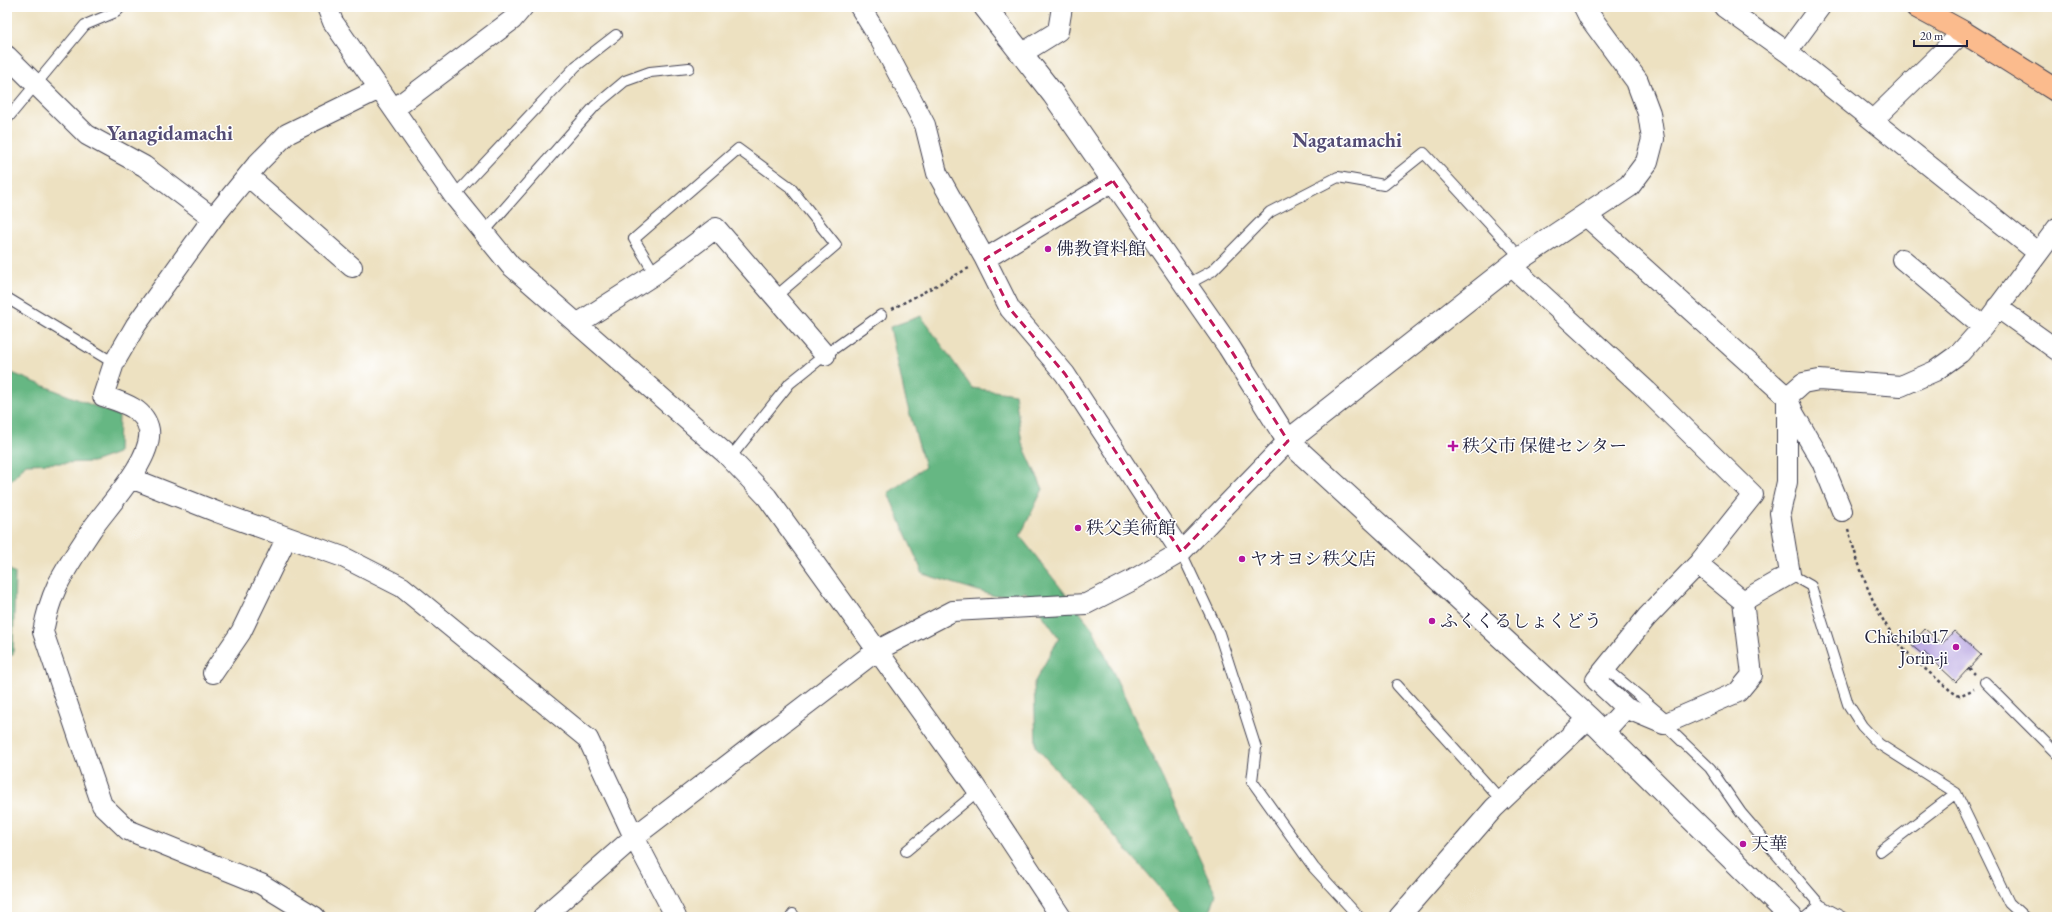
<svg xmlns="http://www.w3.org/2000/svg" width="2064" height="924" viewBox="0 0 2064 924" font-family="'EB Garamond','Noto Serif JP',serif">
  <rect width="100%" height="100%" fill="#fff"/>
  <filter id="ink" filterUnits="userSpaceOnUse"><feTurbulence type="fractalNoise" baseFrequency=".025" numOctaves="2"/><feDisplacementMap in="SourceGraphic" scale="8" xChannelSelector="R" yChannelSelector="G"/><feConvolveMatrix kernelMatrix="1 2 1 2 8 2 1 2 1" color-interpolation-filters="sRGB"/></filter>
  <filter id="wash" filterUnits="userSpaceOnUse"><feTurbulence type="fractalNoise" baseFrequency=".012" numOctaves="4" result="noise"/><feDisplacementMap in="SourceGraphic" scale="16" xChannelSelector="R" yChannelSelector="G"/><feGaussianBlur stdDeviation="0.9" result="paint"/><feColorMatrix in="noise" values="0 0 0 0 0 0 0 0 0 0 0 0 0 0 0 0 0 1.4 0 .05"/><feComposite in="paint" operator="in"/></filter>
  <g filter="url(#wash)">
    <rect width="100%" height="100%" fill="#ede1c1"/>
    <path fill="#66b783" stroke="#446c5f" d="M921,316L972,388L1015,394L1022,443L1043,489L1020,536L1093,629L1216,894L1210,912L1185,916L1036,747L1034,683L1059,638L1026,592L995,596L923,574L888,493L925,467L905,397L890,327Z
      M7,371L119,416L118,453L93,462L26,464L7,485Z
      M7,568L15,573L13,655L7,657Z"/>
    <g id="blocks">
      <path fill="#b09bde" d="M1925,629L1942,644L1954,631L1981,655L1956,682L1924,652L1922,654L1911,645Z"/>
    </g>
  </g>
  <g filter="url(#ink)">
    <use href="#blocks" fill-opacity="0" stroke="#403f4f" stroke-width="1"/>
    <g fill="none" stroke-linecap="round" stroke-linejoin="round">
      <defs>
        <path id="service" d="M7,119L85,25L116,12L121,7
          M454,196L576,66L616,35
          M484,232L595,106L625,81L650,72L689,68
          M655,274L634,239L738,149L790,187L836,245L775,297
          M1186,285L1212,271L1270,212L1338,177L1384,185L1424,153L1521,258
          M7,298L114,363
          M730,458L790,383L825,355L881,315
          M1181,552L1219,633L1256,748L1252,781L1314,868L1359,917
          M1790,574L1811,586L1848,704L1862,726L1879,744L1956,793L2009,903L2024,917
          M1606,668L1664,717
          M1985,682L2057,754
          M1397,685L1502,801
          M1664,724L1710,768L1741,813L1820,905
          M906,851L978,791
          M1880,851L1956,793
          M791,917L793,914
          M1806,917L1820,905L1842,917"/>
        <path id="minor" d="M327,7L333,22L454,196L510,265L726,454L767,497L974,785L1061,917
          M860,7L881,41L925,125L937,173L985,259L1010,309L1065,374L1181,552
          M1724,7L1787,52L2037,252
          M1787,52L1820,7
          M1021,54L1058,31L1062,7
          M7,56L87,135L144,166L213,218
          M394,109L512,20L523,7
          M1873,120L1963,32
          M248,176L352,267
          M1585,215L1787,397L1794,414L1822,462L1842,511
          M985,259L1113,181
          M1902,259L1983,327
          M1511,266L1647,391L1753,495L1698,564L1647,617L1596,680L1626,708
          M1997,307L2057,350
          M577,324L655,274L716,228L825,355
          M131,478L217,512L343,557L402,587L588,739L634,837L676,917
          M1698,564L1743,601
          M213,673L241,632L287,537
          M1603,733L1626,708L1664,724L1738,692L1752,675L1743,601L1790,574L1780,513L1787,482V397L1803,383L1819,380L1901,386L1935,371L1960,353L1983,327L2057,228
          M315,917L261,884L128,830L102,805L43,632C46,616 50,601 57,586C67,566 80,547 92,529C108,506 153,459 149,430C145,408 121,402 103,396L114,363L136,325L213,218L258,163L287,134L379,89
          M543,917L634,837L876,651L953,611L1086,604L1131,581L1181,552L1288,441
          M1399,917L1494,808L1589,718"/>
        <path id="tertiary" d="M985,7L1053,94L1229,347L1288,441L1589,718L1791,917
          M1288,441L1521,258L1629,186L1647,162L1653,139L1649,113L1637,81L1590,17L1585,7"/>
        <path id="trunk" d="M1917,7L1963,32L2057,91"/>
      </defs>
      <use href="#service" stroke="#403f4f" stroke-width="12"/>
      <use href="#minor" stroke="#403f4f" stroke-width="22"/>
      <use href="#tertiary" stroke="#403f4f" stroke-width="24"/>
      <use href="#trunk" stroke="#403f4f" stroke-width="24"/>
      <path stroke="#403f4f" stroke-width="2.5" stroke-dasharray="3 3" stroke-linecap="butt" d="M892,309L969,268
        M1848,529C1860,570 1874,615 1903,648C1917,663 1935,677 1951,691L1959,696L1974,689
        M1969,668L1975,674"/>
      <use href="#service" stroke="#fff" stroke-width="10"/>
      <use href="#minor" stroke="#fff" stroke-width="20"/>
      <use href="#tertiary" stroke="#fff" stroke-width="22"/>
      <use href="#trunk" stroke="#fbbb8d" stroke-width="22"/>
    </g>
  </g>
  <path fill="none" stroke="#c2185b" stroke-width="3" stroke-dasharray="8 5" stroke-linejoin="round" d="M1113,181L1229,347L1288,441L1181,552L1065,374L1010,309L985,259Z"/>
  <g fill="#b5179e" stroke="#fff" stroke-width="1.5">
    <circle cx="1048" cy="249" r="4"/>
    <path d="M1451 440h4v4h4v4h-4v4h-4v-4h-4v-4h4z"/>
    <circle cx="1078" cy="528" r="4"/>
    <circle cx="1242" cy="559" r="4"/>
    <circle cx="1432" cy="621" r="4"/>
    <circle cx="1956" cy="647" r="4"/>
    <circle cx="1743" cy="844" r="4"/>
  </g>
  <g text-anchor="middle" stroke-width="3" stroke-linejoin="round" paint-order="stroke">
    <g font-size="18" fill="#22223b" stroke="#fff" text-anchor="start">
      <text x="1056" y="255">佛教資料館</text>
      <text x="1462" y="452">秩父市 保健センター</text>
      <text x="1086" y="534">秩父美術館</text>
      <text x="1250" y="565">ヤオヨシ秩父店</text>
      <text x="1440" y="627">ふくくるしょくどう</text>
      <text x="1948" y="643" text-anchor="end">Chichibu17<tspan x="1948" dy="21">Jorin-ji</tspan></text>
      <text x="1751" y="850">天華</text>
    </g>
    <g font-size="20" font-weight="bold" fill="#544c74" stroke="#fff">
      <text x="170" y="140">Yanagidamachi</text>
      <text x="1347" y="147">Nagatamachi</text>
    </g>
  </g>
  <rect width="2064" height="924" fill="none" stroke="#fff" stroke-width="24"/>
  <path d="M1914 40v6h53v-6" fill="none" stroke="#22223b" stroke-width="2"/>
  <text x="1920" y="40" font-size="12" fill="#22223b" stroke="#ffffff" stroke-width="3" paint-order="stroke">20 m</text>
</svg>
